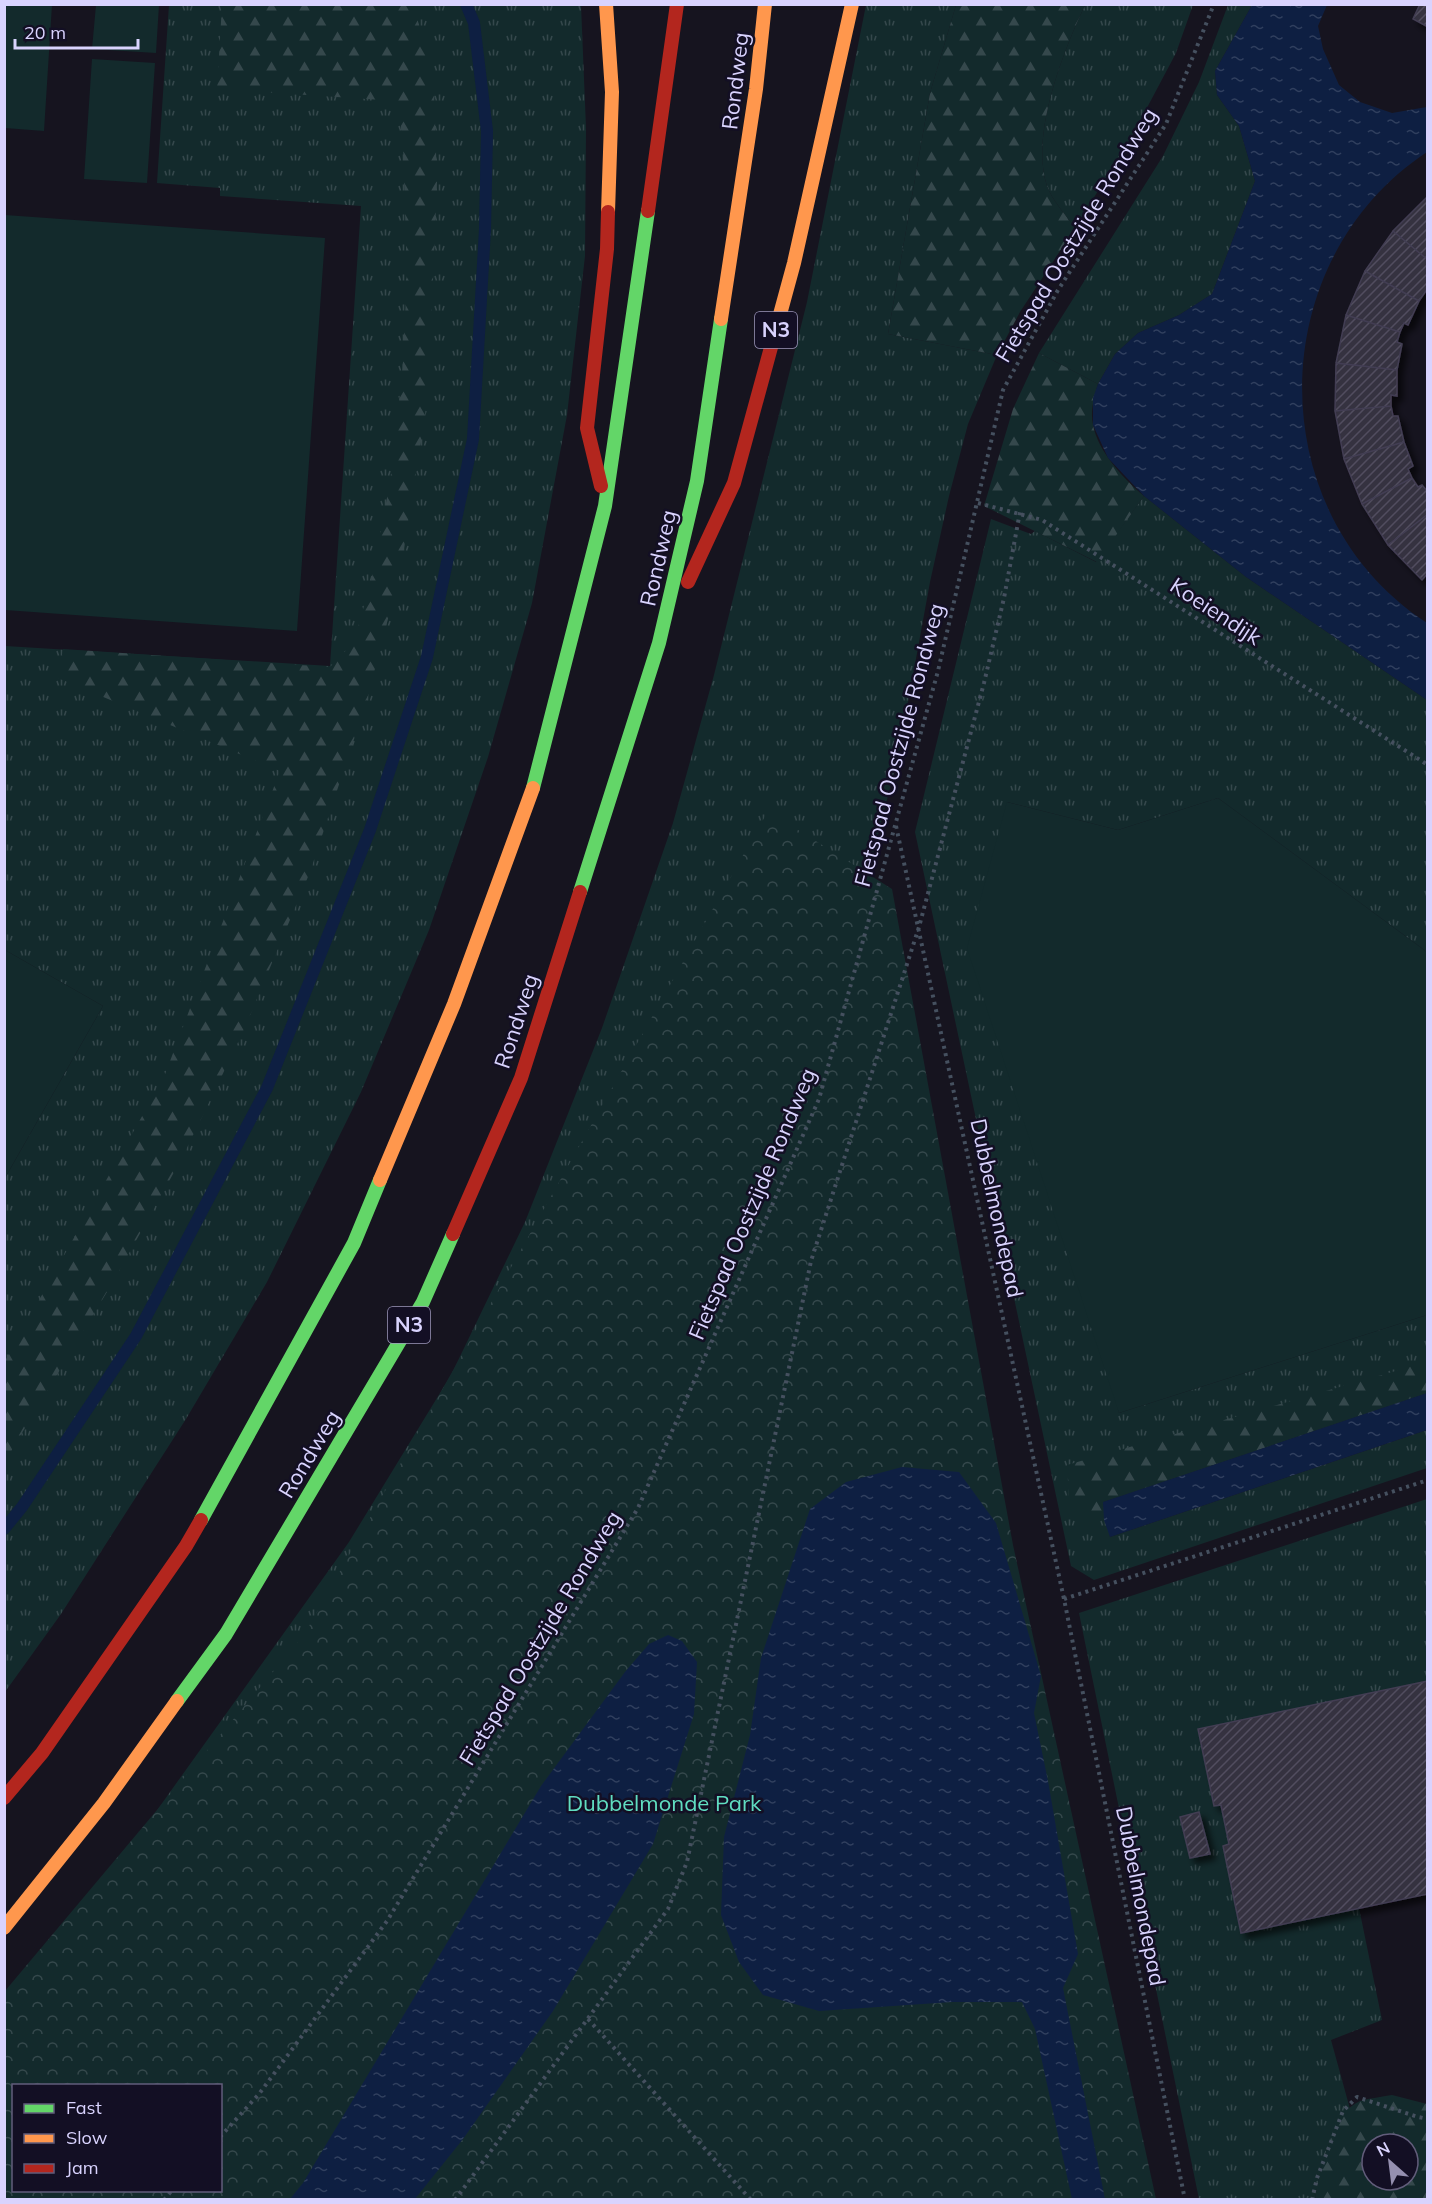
<svg xmlns="http://www.w3.org/2000/svg" width="1432" height="2204" viewBox="0 0 1432 2204" font-family="Mulish,sans-serif">
  <defs>
    <pattern id="grass-tufts" width="24" height="20" patternUnits="userSpaceOnUse" patternTransform="scale(1.5)"><rect width="24" height="20" fill="#132a2c"/><path d="M3 7l-1-3M5 7V3M7 7l1-3M15 17l-1-3M17 17v-4M19 17l1-3" fill="none" stroke="#35484c"/></pattern>
    <pattern id="forest-firs" width="22" height="20" patternUnits="userSpaceOnUse" patternTransform="scale(1.5)"><rect width="22" height="20" fill="#132a2c"/><path d="M5 1l3.5 6h-7zM16 11l3.5 6h-7z" fill="#35484c"/></pattern>
    <pattern id="park-crowns" width="20" height="18" patternUnits="userSpaceOnUse" patternTransform="scale(1.5)"><rect width="20" height="18" fill="#132a2c"/><path d="M2 6a3 3 0 1 1 6 0M12 15a3 3 0 1 1 6 0" fill="none" stroke="#35484c"/></pattern>
    <pattern id="water-ripples" width="26" height="14" patternUnits="userSpaceOnUse" patternTransform="scale(1.5)"><rect width="26" height="14" fill="#0e1f42"/><path d="M2 4q2-2 4 0t4 0M15 11q2-2 4 0t4 0" fill="none" stroke="#303f5e"/></pattern>
    <pattern id="building-hatch" width="6" height="6" patternUnits="userSpaceOnUse" patternTransform="scale(1.5)"><rect width="6" height="6" fill="#343141"/><path d="M-1 1l2-2M0 6l6-6M5 7l2-2" fill="none" stroke="#514e5e"/></pattern>
    <filter id="shadow"><feDropShadow dx="5.5" dy="5.5" stdDeviation="3" flood-color="#0009"/></filter>
  </defs>
  <rect width="100%" height="100%" fill="#16141f"/>
  <path fill="url(#grass-tufts)" d="M169,5H581L586,128L585,256L567,415L532,603L488,757L429,930L361,1092L267,1282L186,1419L61,1614L5,1692V1178L103,1006L5,950V646L330,666L361,206L220,196V188L157,183Z
    M866,5H956L930,93L888,334L997,355L968,424L949,496L930,582L898,757L865,885L679,1115L14,2086V2190L5,2200V1993L145,1827L349,1542L451,1375L525,1222L602,1028L673,823L714,675L807,302Z
    M1085,5H1193L1176,53L1132,136L1075,228C1066,215 1052,200 1047,186C1030,135 1063,52 1085,5Z
    M1228,5H1252L1215,71L1217,95L1239,126L1255,181L1212,294L1179,315L1138,333L1115,354L1098,384L1039,353L1163,156L1199,82Z
    M1144,496L1246,577L1427,700V952L1218,798L1118,830L1007,802L1119,1413L1427,1315V1393L1103,1502L1110,1537L1427,1430V1468L1094,1580L1071,1566L915,832L991,519L1031,534L1035,531L1096,562Z
    M1427,1499V1681L1198,1729L1214,1806L1221,1805L1229,1844L1223,1846L1241,1933L1359,1908L1382,2020L1331,2040L1350,2109C1329,2129 1320,2171 1315,2199H1199L1079,1613Z"/>
  <path fill="url(#forest-firs)" fill-rule="evenodd" d="M222,5L411,4L412,6L426,46L434,91L437,182L432,305L425,417L400,573L366,703L310,872L243,1032L183,1156L113,1282L5,1461V1361L164,1077L280,771L58,678L63,649L330,667L354,642L372,577L390,482L402,376L407,278L403,143L397,101L217,89Z
    M956,5H1085C1063,52 1030,135 1047,186C1052,200 1066,215 1075,228L1020,312L997,355L888,334L930,93Z
    M1039,353L1098,384C1094,396 1090,412 1093,425C1098,452 1124,479 1144,496L1097,562L984,506L1013,409Z
    M1427,1362V1393L1103,1502L1104,1520L1070,1514L1067,1465Z
    M1392,2095L1427,2104V2198L1315,2199C1319,2173 1332,2112 1360,2101C1370,2098 1382,2097 1392,2095ZM1372,2144H1408V2180H1372Z"/>
  <path fill="url(#park-crowns)" fill-rule="evenodd" d="M768,811L892,889L1013,1545L1156,2199L5,2200V1991L304,1635ZM14,2086H220V2190H14Z"/>
  <path fill="#132a2c" d="M4,5H52L44,131L5,128Z
    M96,5H159L156,53L92,49Z
    M92,59L155,63L147,183L84,179Z
    M5,215L325,238L297,631L5,610Z
    M1218,798L1427,952V1315L1119,1413L967,948L1007,802L1118,830Z
    M5,950L103,1006L5,1178Z"/>
  <path fill="url(#water-ripples)" d="M1252,5H1327L1318,26L1323,49L1339,85L1360,102L1392,113L1427,107V152C1261,262 1260,514 1427,623V700L1246,577L1144,496L1108,458L1093,425V398L1098,384L1115,354L1138,333L1179,315L1212,294L1255,181L1239,126L1217,95L1215,71Z
    M1427,1393V1430L1110,1537L1104,1520L1103,1502Z
    M902,1467L959,1472L996,1523L1041,1676L1034,1713L1048,1781L1078,1954L1063,1988L1105,2199H1072L1035,2029L1022,2002H952L819,2011L763,1995L739,1962L721,1915L724,1837L750,1735L761,1658L810,1509L846,1482Z
    M668,1635L682,1641L697,1662L694,1714L653,1844L553,2011L463,2139L415,2199H290L303,2183L541,1786L625,1672L649,1644Z"/>
  <g fill="none" stroke-linecap="round" stroke-linejoin="round">
    <path stroke="#0e1f42" stroke-width="12" d="M4,1529L22,1507L136,1336L267,1088L370,830L427,657L473,439L485,229L487,131L474,23L466,4"/>
  </g>
  <path fill="url(#building-hatch)" stroke="#433e53" stroke-width="1.5" filter="url(#shadow)" d="M1420,4H1428V27L1413,19Z
    M1427,197L1428,198V260L1393,231Z
    M1393,231L1428,260V288L1419,301L1365,271Z
    M1365,271L1419,301L1408,325L1404,323L1400,332L1346,315Z
    M1346,315L1400,332L1397,342L1402,344L1397,370L1336,363Z
    M1336,363L1397,370V396L1391,395V406L1335,411Z
    M1391,406L1393,416H1398L1404,442L1344,459L1335,411Z
    M1404,442L1413,466L1408,469L1412,478L1362,504L1344,459Z
    M1412,478L1418,487L1422,485L1428,492V514L1388,545L1362,504Z
    M1428,514V573L1422,580L1388,545Z
    M1428,1681V1894L1241,1933L1223,1846L1229,1844L1221,1805L1214,1806L1198,1729Z
    M1199,1812L1210,1854L1190,1858L1180,1817Z"/>
  <g fill="none" stroke-linecap="round" stroke-linejoin="round">
    <path stroke="#45505f" stroke-width="4" stroke-dasharray="3 4.5" stroke-linecap="butt" d="M978,503L1042,520L1428,765
      M896,826L1064,1599L1185,2200
      M1064,1599L1428,1480
      M588,2019L751,2200
      M220,2137L259,2094L387,1921L638,1508L819,1099L938,671L1003,390L1058,290L1166,124L1214,4
      M164,2200L172,2190
      M455,2200L668,1909L687,1862L811,1261L919,927L984,683L1004,598L1020,512
      M1312,2200L1317,2178L1343,2111L1357,2097L1418,2117L1428,2119"/>
    <path stroke="#63d668" stroke-width="14" d="M533,788L605,506L648,211
      M580,892L659,643L697,481L721,319
      M201,1520L354,1243L380,1180
      M177,1701L226,1634L423,1302L453,1234"/>
    <path stroke="#ff974d" stroke-width="14" d="M606,4L612,92L608,212
      M721,319L756,89L765,4
      M776,329L794,263L852,4
      M380,1180L454,1004L533,788
      M4,1928L104,1803L177,1701"/>
    <path stroke="#b3261e" stroke-width="14" d="M648,211L677,4
      M601,486L587,428L607,249L608,212
      M688,582L734,483L776,329
      M453,1234L521,1078L580,892
      M4,1798L42,1753L186,1546L201,1520"/>
  </g>
  <g text-anchor="middle" stroke-width="5" stroke-linejoin="round" paint-order="stroke">
    <g fill="#130f24" stroke="#9e98bd" stroke-width="1.5">
      <rect x="755" y="312" width="42" height="36" rx="4.5"/>
      <rect x="388" y="1307" width="42" height="36" rx="4.5"/>
    </g>
    <g font-size="21" font-weight="bold" fill="#d9d3fe">
      <text x="776" y="337">N3</text>
      <text x="409" y="1332">N3</text>
    </g>
    <g font-size="22" fill="#d9d3fe" stroke="#130f24">
      <text transform="translate(735 81) rotate(-83)" y="8">Rondweg</text>
      <text transform="translate(1076 235) rotate(-59)" y="8">Fietspad Oostzijde Rondweg</text>
      <text transform="translate(658 558) rotate(-77)" y="8">Rondweg</text>
      <text transform="translate(1216 611) rotate(33)" y="8">Koeiendijk</text>
      <text transform="translate(899 745) rotate(-75)" y="8">Fietspad Oostzijde Rondweg</text>
      <text transform="translate(516 1021) rotate(-72)" y="8">Rondweg</text>
      <text transform="translate(752 1204) rotate(-67)" y="8">Fietspad Oostzijde Rondweg</text>
      <text transform="translate(997 1208) rotate(78)" y="8">Dubbelmondepad</text>
      <text transform="translate(309 1454) rotate(-59)" y="8">Rondweg</text>
      <text transform="translate(540 1638) rotate(-59)" y="8">Fietspad Oostzijde Rondweg</text>
      <text transform="translate(1141 1896) rotate(79)" y="8">Dubbelmondepad</text>
    </g>
    <g font-size="22" fill="#60ddc1" stroke="#130f24">
      <text x="664" y="1811">Dubbelmonde Park</text>
    </g>
  </g>
  <rect width="1432" height="2204" fill="none" stroke="#d9d3fe" stroke-width="12"/>
  <rect x="12" y="2084" width="210" height="108" fill="#130f24" stroke="#625d7b" stroke-width="1.5"/>
  <rect x="24" y="2104" width="30" height="9" fill="#63d668" stroke="#625d7b" stroke-width="1.5"/>
  <text x="66" y="2114" font-size="18" fill="#d9d3fe">Fast</text>
  <rect x="24" y="2134" width="30" height="9" fill="#ff974d" stroke="#625d7b" stroke-width="1.5"/>
  <text x="66" y="2144" font-size="18" fill="#d9d3fe">Slow</text>
  <rect x="24" y="2164" width="30" height="9" fill="#b3261e" stroke="#625d7b" stroke-width="1.5"/>
  <text x="66" y="2174" font-size="18" fill="#d9d3fe">Jam</text>
  <g transform="translate(1390 2162) rotate(332)"><circle r="28" fill="#130f24" stroke="#625d7b" stroke-width="1.5"/>
  <path d="M0-4.5L10 22L0 15L-10 22Z" fill="#9590b0"/>
  <text y="-9" font-size="16" font-weight="bold" text-anchor="middle" fill="#d9d3fe">N</text>
  </g>
  <path d="M15 39v9h123v-9" fill="none" stroke="#d9d3fe" stroke-width="3"/>
  <text x="24" y="39" font-size="18" fill="#d9d3fe" stroke="#130f24" stroke-width="4.5" paint-order="stroke">20 m</text>
</svg>
